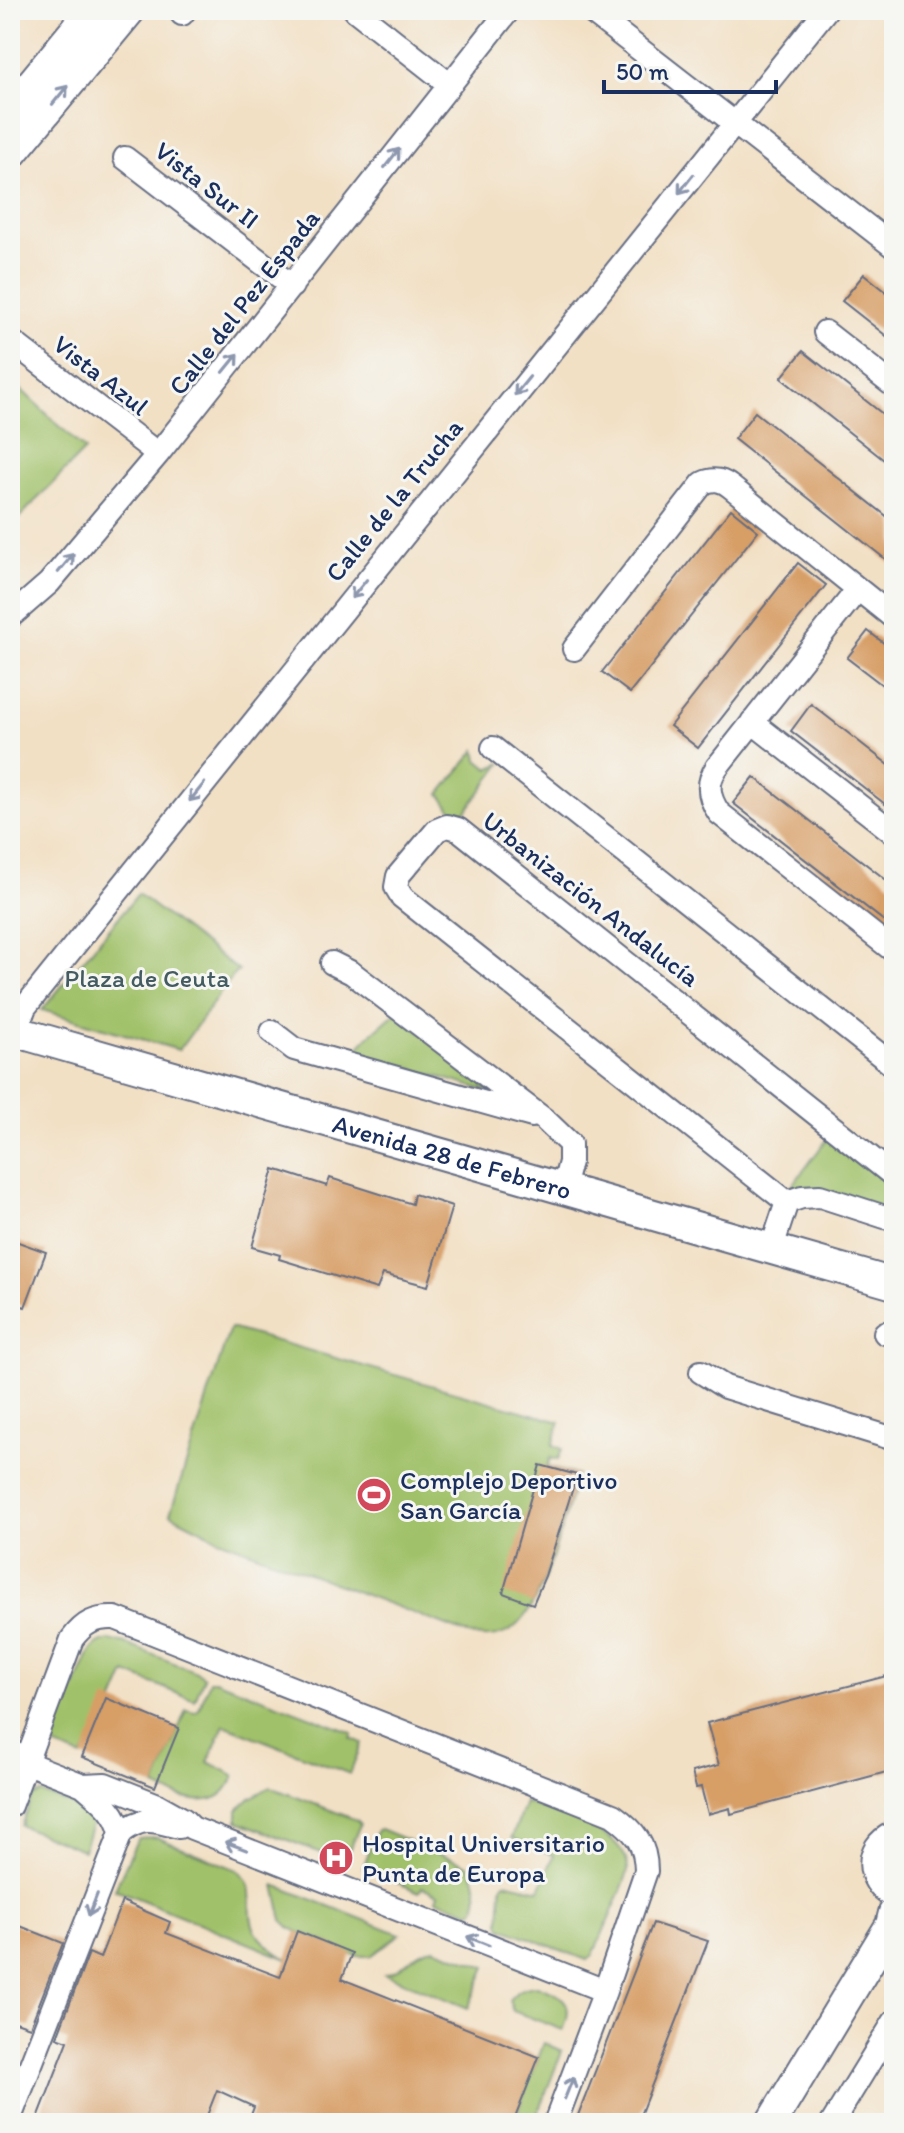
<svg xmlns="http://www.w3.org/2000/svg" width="904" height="2133" viewBox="0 0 904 2133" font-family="Itim,sans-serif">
  <rect width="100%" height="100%" fill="#f6f6f2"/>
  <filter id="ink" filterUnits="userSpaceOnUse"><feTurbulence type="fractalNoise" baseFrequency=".0125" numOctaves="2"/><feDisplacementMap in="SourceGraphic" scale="16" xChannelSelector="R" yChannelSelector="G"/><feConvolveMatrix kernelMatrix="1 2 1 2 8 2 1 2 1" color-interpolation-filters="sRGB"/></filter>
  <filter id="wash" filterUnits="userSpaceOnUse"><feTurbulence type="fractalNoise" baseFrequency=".006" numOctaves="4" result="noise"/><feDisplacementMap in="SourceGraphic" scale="32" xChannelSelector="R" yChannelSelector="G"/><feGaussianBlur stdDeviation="1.8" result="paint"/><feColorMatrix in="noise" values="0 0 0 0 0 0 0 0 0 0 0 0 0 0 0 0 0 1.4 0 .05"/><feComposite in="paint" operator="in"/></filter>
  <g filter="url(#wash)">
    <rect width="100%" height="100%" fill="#f2e0c5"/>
    <path fill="#a0c169" stroke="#5e7864" stroke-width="2" d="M10,379L85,450L10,527Z
      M476,750L478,760L489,769L502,763L463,815L452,810L440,794Z
      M138,894L239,971L234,974L179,1050L42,1010Z
      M397,1011L491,1092L354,1052C366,1036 383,1025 397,1011Z
      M831,1134L894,1185V1211L789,1190Z
      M230,1328L560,1422L553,1445L562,1449L558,1460L550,1458L547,1467L577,1475C564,1515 545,1610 509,1631C497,1638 486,1638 473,1636L219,1539L170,1514Z
      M110,1640L126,1644L199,1673L204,1677L195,1700L126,1673L114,1701L82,1757L50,1745L88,1656C94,1646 98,1642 110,1640Z
      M210,1680H215L353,1733L351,1738L362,1743L350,1774L224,1725L208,1762L234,1775C222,1815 181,1799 155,1787L186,1710L195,1712L199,1709Z
      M270,1787L357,1820L360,1823L359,1827L345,1860L337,1859L238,1821V1810L249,1799Z
      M41,1793L87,1810L94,1819L83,1850L21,1826L32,1797Z
      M525,1802C556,1814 626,1829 628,1869C628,1879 599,1941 593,1955L587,1960L503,1928L500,1923L502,1886L505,1882L540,1890L554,1855L512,1838Z
      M380,1829L468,1865C476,1875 481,1899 474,1910L469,1911L436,1899L438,1894L422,1887L419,1892L363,1868L377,1830Z
      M156,1837L237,1870C259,1885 245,1906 254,1928C261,1942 275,1951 287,1959L115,1889L136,1842L139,1838Z
      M275,1885L400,1934L371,1956H356L290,1928L283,1921Z
      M434,1948L486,1967L468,2008L385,1974C406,1969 413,1950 434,1948Z
      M537,1986C562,1996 576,2000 563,2030L513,2011L509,2000C517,1990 525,1987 537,1986Z
      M544,2043L562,2051L534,2123H513Z"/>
    <g id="blocks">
      <path fill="#d79e66" d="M864,274L894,298V342L842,301Z
        M803,351L894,423V468L781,378Z
        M755,412L894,522V566L734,439Z
        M731,509L758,531L630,693L602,672Z
        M798,563L826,585L698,748L670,726Z
        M868,631L894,651V694L847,658Z
        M811,704L894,769V811L791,731Z
        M754,777L894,886V909L884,921L733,803Z
        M274,1169L327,1186L330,1178L412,1204L414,1194L452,1206L428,1286L383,1274L377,1289L279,1259L280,1255L252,1247Z
        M10,1239L46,1252L25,1307L10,1302Z
        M540,1465L577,1475L545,1576L533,1604L503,1593Z
        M894,1674V1770L731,1814L730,1808L708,1814L701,1787L696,1788L692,1772L719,1765L707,1723Z
        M106,1698L179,1728L155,1787L82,1757Z
        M122,1901L170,1922L166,1933L280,1977L297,1931L352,1953L342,1979L539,2057L513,2123H248L254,2107L217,2090L204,2123H36L68,2041L57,2037L89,1953L100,1958Z
        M10,1922L63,1943L30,2027L10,2020Z
        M653,1923L708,1941L637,2123H575Z"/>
    </g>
  </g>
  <g filter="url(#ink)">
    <use href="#blocks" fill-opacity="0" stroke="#666d82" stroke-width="2"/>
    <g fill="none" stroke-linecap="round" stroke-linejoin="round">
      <defs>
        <path id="street" d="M355,10L449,84
          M589,10L894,247
          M182,14L185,10
          M125,158L292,286
          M825,332L894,386
          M10,340L158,454
          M858,589L717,767C706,783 708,797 719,813L894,951
          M10,617L49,583L158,454L509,10
          M574,649L703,483C714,478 722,480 731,487L894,618
          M752,722L894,833
          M493,748L894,1066
          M332,963L352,973L545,1120L570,1144V1162L563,1188
          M16,1031L25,1007L826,10
          M272,1032L294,1049L532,1116
          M787,1202L402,897L396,887L398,876L437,830L447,826L458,829L894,1176
          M772,1247L787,1202L802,1197L820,1196L894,1220
          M885,1333H894
          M701,1372L725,1387L894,1439
          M27,1763L83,1785L105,1784L158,1805L183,1819L192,1828L605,1991
          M83,1785C100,1800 116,1810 121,1833
          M10,1806L72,1639C84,1623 95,1617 115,1618L613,1815C635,1831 646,1844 646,1871L605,1991L555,2123
          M10,2118L121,1833C144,1815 154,1821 179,1827
          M832,2123L894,2022"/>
        <g id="secondary">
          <path d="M10,110L92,10"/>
          <path d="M10,155L130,10"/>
          <path id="s1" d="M10,1030L894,1284"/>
          <path d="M10,1756L27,1763"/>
          <path d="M894,1837C868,1849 870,1880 894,1893"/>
          <path d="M771,2123L891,1925L894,1913"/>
        </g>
      </defs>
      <use href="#street" stroke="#666d82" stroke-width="26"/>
      <use href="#secondary" stroke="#666d82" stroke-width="34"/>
      <use href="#street" stroke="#fff" stroke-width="22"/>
      <use href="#secondary" stroke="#fff" stroke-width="30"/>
    </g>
    <defs><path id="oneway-shaft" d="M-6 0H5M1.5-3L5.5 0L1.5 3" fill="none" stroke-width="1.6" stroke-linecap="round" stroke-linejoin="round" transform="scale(2)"/></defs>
    <g stroke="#8d97ae">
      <use href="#oneway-shaft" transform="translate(60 95) rotate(-51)"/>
      <use href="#oneway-shaft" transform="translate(392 158) rotate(-52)"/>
      <use href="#oneway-shaft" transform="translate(686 184) rotate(128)"/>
      <use href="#oneway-shaft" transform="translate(231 363) rotate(-51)"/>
      <use href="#oneway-shaft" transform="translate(522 386) rotate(129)"/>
      <use href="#oneway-shaft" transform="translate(66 563) rotate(-50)"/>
      <use href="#oneway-shaft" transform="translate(359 589) rotate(129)"/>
      <use href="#oneway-shaft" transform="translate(197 792) rotate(129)"/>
      <use href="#oneway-shaft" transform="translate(236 1846) rotate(-159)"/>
      <use href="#oneway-shaft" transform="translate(93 1905) rotate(111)"/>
      <use href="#oneway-shaft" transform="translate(478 1941) rotate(-158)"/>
      <use href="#oneway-shaft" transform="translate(569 2088) rotate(-68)"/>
    </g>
  </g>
  <defs>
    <symbol id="stadium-disc" viewBox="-11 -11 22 22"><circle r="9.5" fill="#d1495b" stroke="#f6f6f2"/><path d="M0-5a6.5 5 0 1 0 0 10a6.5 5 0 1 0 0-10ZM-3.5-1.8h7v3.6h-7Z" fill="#fff"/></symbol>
    <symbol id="hospital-disc" viewBox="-11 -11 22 22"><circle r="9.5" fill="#d1495b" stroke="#f6f6f2"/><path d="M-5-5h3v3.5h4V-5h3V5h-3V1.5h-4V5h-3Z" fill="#fff"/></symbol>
  </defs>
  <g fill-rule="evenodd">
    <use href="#stadium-disc" x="354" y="1475" width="40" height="40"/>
    <use href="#hospital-disc" x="316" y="1838" width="40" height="40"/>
  </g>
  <g text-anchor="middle" stroke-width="6" stroke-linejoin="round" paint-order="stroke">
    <g font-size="26" fill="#1b2f5e" stroke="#f6f6f2">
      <text transform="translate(207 185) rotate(38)" y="9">Vista Sur II</text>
      <text transform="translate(244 302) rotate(-52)" y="9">Calle del Pez Espada</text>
      <text transform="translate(101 375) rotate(38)" y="9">Vista Azul</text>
      <text transform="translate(394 500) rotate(-51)" y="9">Calle de la Trucha</text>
      <text transform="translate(591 899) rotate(38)" y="9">Urbanización Andalucía</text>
      <text dy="9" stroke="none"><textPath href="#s1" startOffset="460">Avenida 28 de Febrero</textPath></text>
    </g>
    <g font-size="26" fill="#435b61" stroke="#f6f6f2">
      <text x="147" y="987">Plaza de Ceuta</text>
    </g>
    <g font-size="26" fill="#1b2f5e" stroke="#f6f6f2" text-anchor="start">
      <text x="400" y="1489">Complejo Deportivo<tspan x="400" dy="30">San García</tspan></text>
      <text x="362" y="1852">Hospital Universitario<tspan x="362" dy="30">Punta de Europa</tspan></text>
    </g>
  </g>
  <rect width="904" height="2133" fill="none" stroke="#f6f6f2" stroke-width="40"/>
  <path d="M604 80v12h172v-12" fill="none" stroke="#1b2f5e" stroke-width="4"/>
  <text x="616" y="80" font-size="24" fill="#1b2f5e" stroke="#f6f6f2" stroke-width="6" paint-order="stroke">50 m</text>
</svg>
